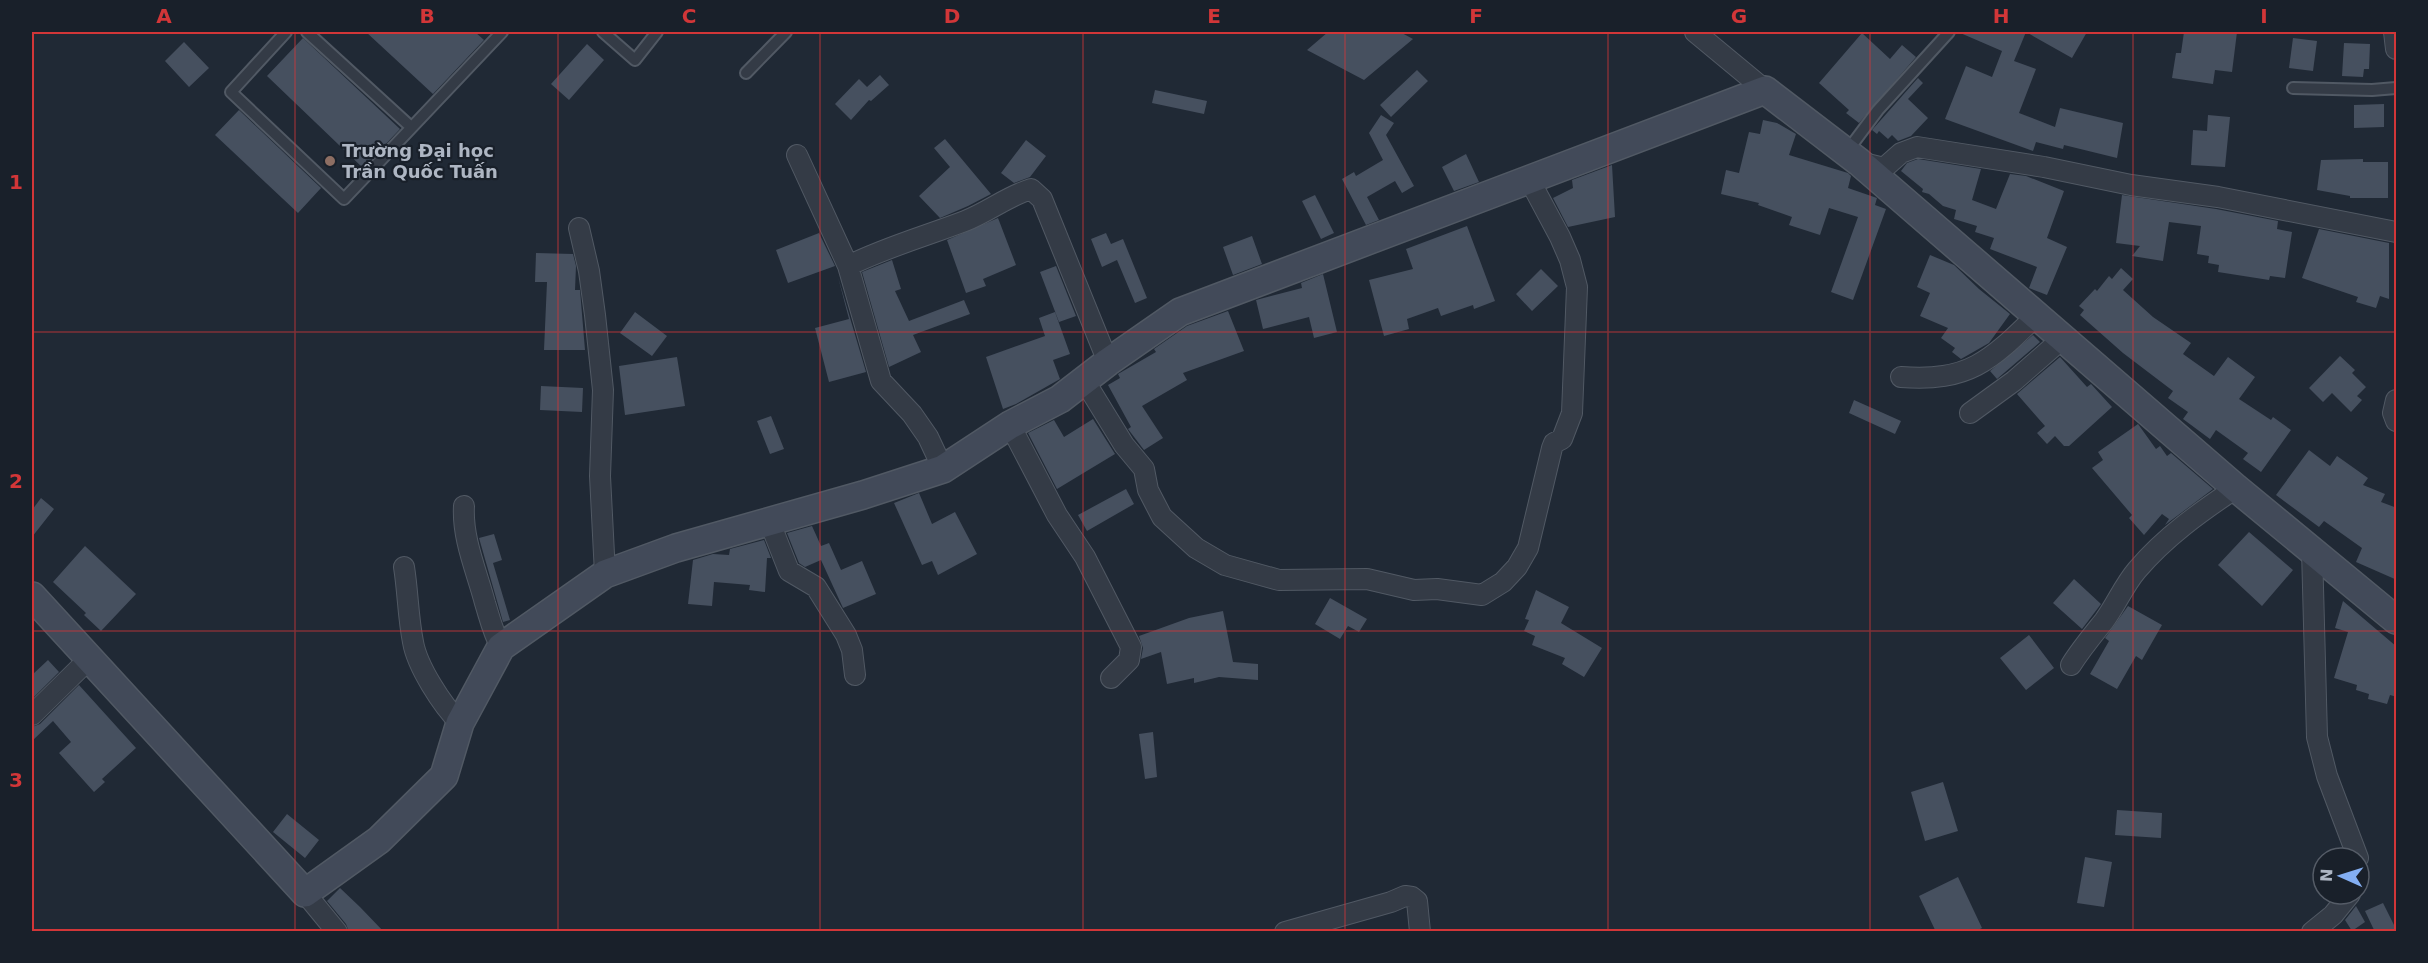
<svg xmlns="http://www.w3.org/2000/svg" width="2428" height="963" viewBox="0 0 2428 963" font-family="'DejaVu Sans',sans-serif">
  <rect width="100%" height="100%" fill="#202935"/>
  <path fill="#46505f" d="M366,32H475L484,40L433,94Z
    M1328,32H1400L1413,39L1364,80L1307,50Z
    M1958,32H2087L2072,58L2026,32L2014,61L2036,69L2019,113L2055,127L2060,108L2123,123L2117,158L2064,145L2063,149L2036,142L2033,151L1945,119L1966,66L1992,77L2002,51Z
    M2184,32H2237L2232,72L2215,70L2213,84L2172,78L2176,53H2181Z
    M1862,33L1890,59L1902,45L1916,57L1859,123L1846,113L1849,110L1819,83Z
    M303,38L400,129L363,168L267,76Z
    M2293,38L2317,41L2313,71L2289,68Z
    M184,42L209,68L189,87L165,61Z
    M2344,43L2370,44L2369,69H2364L2363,77L2342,76Z
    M587,44L604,60L569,100L551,84Z
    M1417,70L1428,81L1391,117L1380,105Z
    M880,75L889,85L871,101L869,100L851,120L835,104L859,79L867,87Z
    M1918,78L1923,83L1908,99L1928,118L1911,136L1898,141L1892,135L1888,139L1879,131L1877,134L1872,130Z
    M1155,90L1207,101L1204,114L1152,103Z
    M2384,104V127L2354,128V105Z
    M239,110L321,188L298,213L215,135Z
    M1381,115L1394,123L1386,135L1414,186L1402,193L1395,181L1367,197L1379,220L1366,225L1342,179L1354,172L1356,176L1383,160L1369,133Z
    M2208,115L2230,117L2225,167L2191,165L2193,130L2207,131Z
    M1763,120L1777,123L1796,134L1789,155L1848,173L1851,176L1848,188L1877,198L1875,205L1886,209L1853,300L1831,292L1858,217L1829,208L1820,235L1789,225L1792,217L1758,205L1759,203L1721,194L1726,170L1739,173L1749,132L1760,134Z
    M945,139L991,194L968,206L940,218L919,196L950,167L934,148Z
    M1026,140L1046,156L1030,177L1014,183L1001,173Z
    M1466,154L1479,182L1454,191L1442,167Z
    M1918,159L1981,169L1972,200L1996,209L2010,174L2026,176L2064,191L2047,238L2067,247L2047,295L2029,288L2037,267L1990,249L1994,238L1975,232L1977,226L1954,219L1956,210L1943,206L1929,194L1922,192L1923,189L1901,171L1907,163Z
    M2363,159V162H2388V198H2350V196L2317,190L2321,160Z
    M1612,165L1615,217L1568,227L1553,198L1573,188L1572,180Z
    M1315,195L1334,233L1321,239L1302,201Z
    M2122,195L2216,209L2278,221L2277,229L2292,232L2285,278L2270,276L2269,280L2218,272L2219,265L2208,263L2209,256L2197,254L2201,226L2169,222L2163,261L2132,256L2140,246L2116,243Z
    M998,218L1016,265L983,279L986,286L966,293L947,240Z
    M1467,226L1495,301L1474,309L1473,305L1441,316L1438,308L1407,319L1409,329L1384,336L1369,280L1413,269L1406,249Z
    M2319,229L2389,243V299L2380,296L2376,308L2356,302L2358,297L2302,278Z
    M819,233L835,266L788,283L776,250Z
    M1106,233L1111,244L1123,239L1147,298L1135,303L1117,260L1102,267L1091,239Z
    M1252,236L1262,264L1233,275L1223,247Z
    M536,253L573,254L576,266L575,290H580L585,350H544L547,282H535Z
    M1930,255L1954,265L1979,289L2010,314L1989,343L1961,359L1952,352L1955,348L1941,338L1948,328L1920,316L1930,293L1917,287Z
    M892,260L901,289L895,291L909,321L964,300L970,314L913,335L921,352L889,367L862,272Z
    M1056,266L1076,316L1059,322L1040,272Z
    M2121,268L2133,279L2123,290L2153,317L2191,343L2183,354L2214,376L2228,357L2255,377L2239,399L2271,420L2273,417L2291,430L2261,472L2243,459L2248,453L2216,430L2210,439L2183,419L2188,412L2168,398L2173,391L2123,353L2080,315L2084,310L2079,306L2095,289L2097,291L2109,276L2112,279Z
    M1541,269L1558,286L1532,311L1516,294Z
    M1323,274L1337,332L1314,338L1309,317L1263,329L1256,300L1302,288L1301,283Z
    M838,277L866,372L829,382L815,328L849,319Z
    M1228,311L1244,351L1183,373L1187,380L1142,406L1163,438L1144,450L1128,429L1131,427L1108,385L1120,378L1118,374L1156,352L1154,349L1187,326Z
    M635,312L667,336L652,356L620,333Z
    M1055,312L1070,354L1053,360L1060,379L1016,404L1003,409L986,357L1045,336L1039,318Z
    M2033,335L2040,342L1997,379L1990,371Z
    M2340,356L2355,370L2352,373L2366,387L2357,396L2362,400L2351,412L2332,393L2323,402L2309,388Z
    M677,357L685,406L625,415L619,366Z
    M2060,357L2087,387L2091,384L2112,407L2069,446H2064L2055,436L2047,444L2037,433L2045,426L2017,394Z
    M541,386L583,388L582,412L540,410Z
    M1854,400L1901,421L1895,434L1849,413Z
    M771,416L784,449L770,454L757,421Z
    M1093,419L1115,454L1057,489L1028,433L1054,420L1064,437Z
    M2138,424L2156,449L2160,446L2167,456L2171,453L2213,489L2165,525L2169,519L2162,514L2144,535L2129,518L2132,515L2092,468L2103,460L2098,452Z
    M2309,450L2330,466L2337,456L2368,478L2363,485L2385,494L2381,502L2397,508V580L2356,562L2362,548L2324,521L2319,527L2276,495Z
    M1126,489L1134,504L1087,531L1078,515Z
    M919,493L932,524L955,512L977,554L938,575L932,561L922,565L894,503Z
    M41,498L54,509L32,537V510Z
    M812,526L821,546L829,543L841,570L862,561L876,594L843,608L821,560L805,567L799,563L787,533Z
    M2249,532L2293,570L2262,606L2218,565Z
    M494,534L502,560L493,563L510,620L503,622L479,538Z
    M764,540L771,558H767L765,592L749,590L750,585L714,582L712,606L688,604L693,560L713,554L729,555L730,549Z
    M85,546L136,594L101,631L84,615L86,613L53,582Z
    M2074,579L2101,604L2082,629L2053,603Z
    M1536,590L1569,607L1561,623L1602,648L1584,677L1562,664L1565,658L1532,645L1535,636L1524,631L1529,620L1525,619Z
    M1330,598L1367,619L1359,632L1348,626L1340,639L1315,624Z
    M2343,601L2397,647V697L2390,695L2387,704L2368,699L2369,694L2356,690L2357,685L2334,678L2348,632L2335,628Z
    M2128,606L2162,625L2142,660L2136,656L2117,689L2090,674L2109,641L2105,638Z
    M1223,611L1233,662L1258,664V680L1219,677L1194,683V678L1167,684L1161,652L1141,659L1143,648L1139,636L1189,618Z
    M2029,635L2054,668L2026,690L2000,658Z
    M48,660L59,672L32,699V675Z
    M79,685L136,748L102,779L105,782L94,792L59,753L71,742L53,721L32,741V727L40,724Z
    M1153,732L1157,777L1145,779L1139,734Z
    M1943,782L1958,831L1925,841L1911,792Z
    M2117,810L2162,813L2161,838L2115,835Z
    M287,814L319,840L305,858L273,832Z
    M2085,857L2112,862L2104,907L2077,903Z
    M1958,877L1982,928L1974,932H1936L1919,896Z
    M340,888L360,907L384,932H349L346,924L327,901Z
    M2383,903L2397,931V932H2375L2365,911Z
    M2356,906L2365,922L2352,931L2345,920Z"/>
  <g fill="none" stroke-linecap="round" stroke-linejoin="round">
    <defs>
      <path id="lane" d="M286,32L231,92L344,199L502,32
        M307,32L411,127
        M603,32L635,60L657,32
        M746,73L786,32
        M2293,88L2372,90L2396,88
        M1855,153L1851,146L1878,110L1949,32"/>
      <path id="street" d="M1695,32L1765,90
        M2394,32L2396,49
        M797,155L848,266L881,381L912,414L928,437L943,469
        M1859,162L1884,168L1901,153L1917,147L2044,167L2131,185L2218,197L2396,232
        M579,228L589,271L595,315L603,390L600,476L605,574
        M848,266C886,247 926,236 965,221C988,212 1008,196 1031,189L1042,199L1108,362
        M1901,377C1969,382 1990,361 2036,316
        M1084,380L1124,445L1144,469L1148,490L1162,517L1196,548L1225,565L1279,580L1367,579L1414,590L1437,589L1482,595L1503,582L1517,567L1528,548L1552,448L1554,443L1562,439L1572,413L1577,287L1570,260L1560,237L1530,181
        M2396,400L2393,413L2396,421
        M1970,413L2014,381L2062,339
        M1010,425L1057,515L1085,557L1131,647L1129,660L1111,678
        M464,506C462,539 477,572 485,603C490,619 493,633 501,647
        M773,522L774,533L789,571L816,587L846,635L852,650L855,675
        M2312,550L2317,737L2327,776L2358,858
        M404,567C408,592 408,617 413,642C417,666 442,705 460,723
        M2071,665C2081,649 2092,636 2104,621C2116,605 2124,585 2137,570C2165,537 2200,512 2236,488
        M32,715L90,658
        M305,893L337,932
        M1285,932L1391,902L1405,896L1412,897L1417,901L1420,932
        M2312,932L2333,915L2350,894"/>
      <path id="secondary" d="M32,596L305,893L379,840L444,776L460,723L501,647L605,574L676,548L863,495L943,469L1010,425L1060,399L1108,362L1180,312L1765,90L1859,162L2236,488L2396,620"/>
    </defs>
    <use href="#lane" stroke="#515964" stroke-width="14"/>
    <use href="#street" stroke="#515964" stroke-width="22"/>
    <use href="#secondary" stroke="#515964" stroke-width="30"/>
    <use href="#lane" stroke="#343b46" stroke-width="10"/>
    <use href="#street" stroke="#343b46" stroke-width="20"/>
    <use href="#secondary" stroke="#424a59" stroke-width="27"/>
  </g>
  <path fill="none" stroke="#d23638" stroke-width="1.5" stroke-opacity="0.55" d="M295,32V932M558,32V932M820,32V932M1083,32V932M1345,32V932M1608,32V932M1870,32V932M2133,32V932M32,332H2396M32,631H2396"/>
  <circle fill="#8d6e63" stroke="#19202a" stroke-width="2" cx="330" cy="161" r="6"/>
  <g text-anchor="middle" stroke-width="4.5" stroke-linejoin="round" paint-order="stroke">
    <g font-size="18" font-weight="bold" fill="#aeb6c3" stroke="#19202a" text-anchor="start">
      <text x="342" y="157">Trường Đại học<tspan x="342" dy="21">Trần Quốc Tuấn</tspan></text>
    </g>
  </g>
  <rect width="2428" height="963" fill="none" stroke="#19202a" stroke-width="66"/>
  <g transform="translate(2341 876) rotate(273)"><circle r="28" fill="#19202a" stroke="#555c67" stroke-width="1.5"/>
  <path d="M0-4.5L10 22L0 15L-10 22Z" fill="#83aef2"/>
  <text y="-9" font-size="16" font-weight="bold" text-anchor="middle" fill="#aeb6c3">N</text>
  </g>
  <rect x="33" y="33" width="2362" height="897" fill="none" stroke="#d23638" stroke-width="2"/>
  <g font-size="20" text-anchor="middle" font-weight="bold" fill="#d23638">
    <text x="164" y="23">A</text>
    <text x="427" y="23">B</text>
    <text x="689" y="23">C</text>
    <text x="952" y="23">D</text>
    <text x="1214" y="23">E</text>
    <text x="1476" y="23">F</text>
    <text x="1739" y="23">G</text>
    <text x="2001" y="23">H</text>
    <text x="2264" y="23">I</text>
    <text x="16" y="189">1</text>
    <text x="16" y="488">2</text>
    <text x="16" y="787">3</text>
  </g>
</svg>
